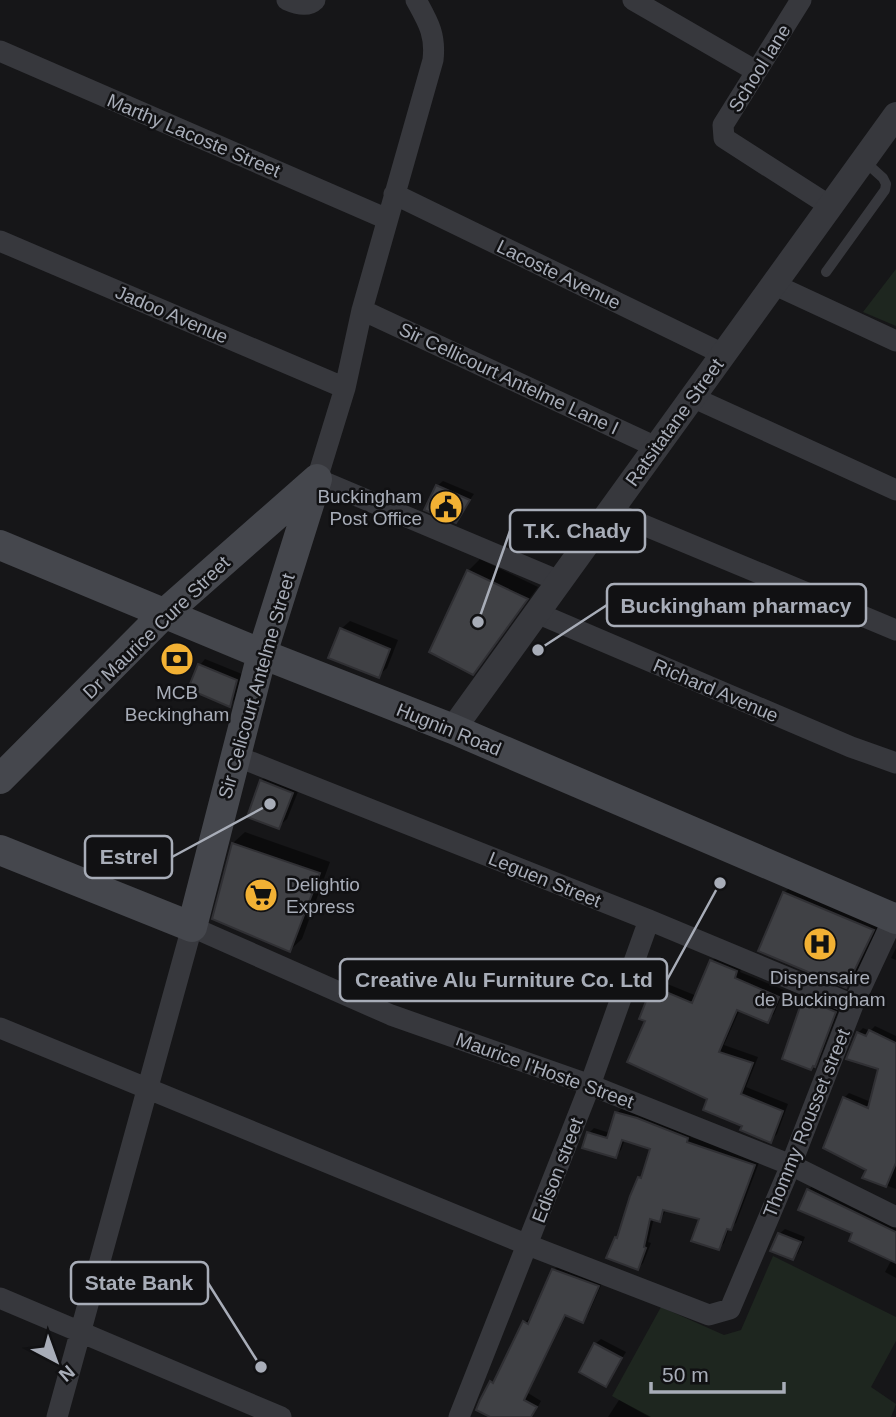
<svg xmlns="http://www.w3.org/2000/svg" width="896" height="1417" viewBox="0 0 896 1417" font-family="Helvetica,sans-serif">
  <rect width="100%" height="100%" fill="#161618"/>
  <path fill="#1e261f" d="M896,269V326L863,312Z
    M773,1256L896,1317V1341L871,1387L896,1404L891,1417H649L612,1396L661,1307L724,1335L741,1330Z"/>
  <path fill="#0007" d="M443,481L474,494L455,521L437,486Z
    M480,559L538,587L484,661L472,673L468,571Z
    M350,621L398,640L387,668L378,676L341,629Z
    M205,659L242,674L235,699L230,705L190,688L200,665Z
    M270,772L301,784L287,819L278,827L261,781Z
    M245,832L330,862L302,939L290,950L233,843Z
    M796,881L884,918L858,974L846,986L784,893Z
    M896,948V960L891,958Z
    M718,955L743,964L740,972L784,990L774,1014L768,1021L740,1009L724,1045L758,1057L746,1087L788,1104L777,1134L770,1141L744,1125L709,1098L647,1020L653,987L660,981L697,996L712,961Z
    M810,994L840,1007L820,1059L811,1068L804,999Z
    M875,1026L896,1036V1189L864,1177L868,1169L844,1098L849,1093L871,1102L880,1068L858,1033L863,1028L870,1031Z
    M622,1108L692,1133L691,1137L760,1160L736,1223L729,1228L724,1243L719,1248L701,1218L667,1209L660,1220L654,1218L648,1242L651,1243L643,1263L638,1268L616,1238L620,1233L639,1178L644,1173L653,1148L625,1139L621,1150L616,1156L589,1133L594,1128L610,1133L617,1113Z
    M814,1184L896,1223V1278L885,1272L892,1259L855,1232L808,1190Z
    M785,1229L805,1237L798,1253L793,1258L779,1234Z
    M560,1264L603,1281L588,1315L582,1321L567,1314L528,1393L541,1401L532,1417H493L492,1382L497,1377L525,1322L531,1317L533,1318L554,1270Z
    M601,1339L626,1352L606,1385L595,1344Z
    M619,1400L651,1417H608Z"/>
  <path fill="#404145" stroke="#303034" stroke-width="2" d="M436,485L470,500L456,523L424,510Z
    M467,570L528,599L473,675L429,652Z
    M340,628L390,649L379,678L328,658Z
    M198,664L237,680L230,707L188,689Z
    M260,780L293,793L279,829L247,817Z
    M232,843L320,873L290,952L212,919Z
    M783,892L874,930L846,988L758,951Z
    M710,960L737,971L735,978L779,997L768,1023L737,1010L719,1052L753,1063L741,1094L783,1111L771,1143L740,1130L742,1126L703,1110L707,1099L627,1062L645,1021L639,1019L652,986L692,1003Z
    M803,998L836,1012L815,1067L813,1066L811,1070L782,1059Z
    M869,1030L896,1043V1163L886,1187L862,1178L866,1170L823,1148L843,1097L868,1108L878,1069L846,1059L857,1032L866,1036Z
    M615,1112L637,1118L688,1138L687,1142L755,1165L731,1230L727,1229L719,1250L691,1241L699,1219L663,1210L660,1222L650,1219L644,1247L646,1248L638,1270L606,1258L615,1237L617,1238L630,1196L638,1177L641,1178L650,1149L622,1140L616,1158L582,1148L587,1132L607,1138Z
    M807,1189L896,1232V1263L849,1241L852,1233L798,1210Z
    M778,1233L801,1242L793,1260L770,1251Z
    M552,1269L599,1286L583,1323L565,1315L524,1400L537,1407L531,1417H490L476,1410L480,1400L490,1381L493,1383L523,1321L528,1324Z
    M594,1343L622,1358L606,1387L579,1372Z"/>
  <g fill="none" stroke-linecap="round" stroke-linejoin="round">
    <path stroke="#37383d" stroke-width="10" d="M826,272L885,190L886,184L883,178L863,160"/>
    <path stroke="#37383d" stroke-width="21" d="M287,0C296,4 308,7 315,0
      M416,0C428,22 436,34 433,60L362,310L345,388L317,479L559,581
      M633,0L756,71
      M801,0L723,125L724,138L830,206
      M0,51L387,219
      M394,194L723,354
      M0,241L345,388
      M773,284L896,341
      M362,310L656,447
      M692,397L896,490
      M610,511L896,630
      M537,613L851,747L896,763
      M236,756L649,920L853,1005
      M0,1028L528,1245L709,1315L730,1309L791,1165L853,1005L896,913
      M0,1298L281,1417
      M57,1417L192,927L391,1015L590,1085L791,1165L896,1217
      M459,1417L590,1085L649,920"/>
    <path stroke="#37383d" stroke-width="26" d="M453,729L896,115"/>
    <path stroke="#45474d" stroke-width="30" d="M0,545L262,654L453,729L896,919
      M0,779L165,613L316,480
      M0,850L192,927L262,654L317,479"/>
  </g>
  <defs>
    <symbol id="civic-disc" viewBox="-11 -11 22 22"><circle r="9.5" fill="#f2b134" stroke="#111113"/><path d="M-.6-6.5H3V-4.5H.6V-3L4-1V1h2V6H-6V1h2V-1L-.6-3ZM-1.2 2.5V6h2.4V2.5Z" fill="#111"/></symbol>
    <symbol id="bank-disc" viewBox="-11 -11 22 22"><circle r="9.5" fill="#f2b134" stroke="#111113"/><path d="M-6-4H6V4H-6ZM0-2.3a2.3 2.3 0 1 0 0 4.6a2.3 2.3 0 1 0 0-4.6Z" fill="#111"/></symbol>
    <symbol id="supermarket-disc" viewBox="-11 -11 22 22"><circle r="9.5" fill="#f2b134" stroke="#111113"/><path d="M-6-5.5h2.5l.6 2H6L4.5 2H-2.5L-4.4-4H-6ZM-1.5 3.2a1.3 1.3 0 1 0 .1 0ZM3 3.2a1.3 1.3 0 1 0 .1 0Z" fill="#111"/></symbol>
    <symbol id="hospital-disc" viewBox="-11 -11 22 22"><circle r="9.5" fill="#f2b134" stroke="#111113"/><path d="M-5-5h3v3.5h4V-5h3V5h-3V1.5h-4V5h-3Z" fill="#111"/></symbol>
  </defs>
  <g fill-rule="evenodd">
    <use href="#civic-disc" x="427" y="488" width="38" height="38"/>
    <use href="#bank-disc" x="158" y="640" width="38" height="38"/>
    <use href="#supermarket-disc" x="242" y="876" width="38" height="38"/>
    <use href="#hospital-disc" x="801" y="925" width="38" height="38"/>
  </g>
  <g text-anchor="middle" stroke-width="5" stroke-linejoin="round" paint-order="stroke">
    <g font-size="19" fill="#a8adb8" stroke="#111113">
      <text transform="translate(759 68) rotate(-58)" y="7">School lane</text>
      <text transform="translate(194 135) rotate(23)" y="7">Marthy Lacoste Street</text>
      <text transform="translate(559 274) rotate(26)" y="7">Lacoste Avenue</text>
      <text transform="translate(172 314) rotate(23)" y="7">Jadoo Avenue</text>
      <text transform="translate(509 378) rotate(25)" y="7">Sir Cellicourt Antelme Lane I</text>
      <text transform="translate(674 422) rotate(-54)" y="7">Ratsitatane Street</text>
      <text transform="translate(156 627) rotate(-44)" y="7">Dr Maurice Cure Street</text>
      <text transform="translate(256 686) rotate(-74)" y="7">Sir Celicourt Antelme Street</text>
      <text transform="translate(716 690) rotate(23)" y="7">Richard Avenue</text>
      <text transform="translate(449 729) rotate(22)" y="7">Hugnin Road</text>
      <text transform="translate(545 879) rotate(22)" y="7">Leguen Street</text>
      <text transform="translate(545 1070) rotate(20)" y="7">Maurice I'Hoste Street</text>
      <text transform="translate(806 1123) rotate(-68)" y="7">Thommy Rousset street</text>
      <text transform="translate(557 1170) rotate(-69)" y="7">Edison street</text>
    </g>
    <g font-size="19" fill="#a8adb8" stroke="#111113">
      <text x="422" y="503" text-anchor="end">Buckingham<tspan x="422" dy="22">Post Office</tspan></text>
      <text x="177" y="699">MCB<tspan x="177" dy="22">Beckingham</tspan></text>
      <text x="286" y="891" text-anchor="start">Delightio<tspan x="286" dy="22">Express</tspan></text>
      <text x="820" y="984">Dispensaire<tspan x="820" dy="22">de Buckingham</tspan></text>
    </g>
  </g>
  <path fill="none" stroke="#a8adb8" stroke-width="2.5" d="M478 622L510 531M538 650L607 605M270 804L172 857M720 883L667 980M261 1367L208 1283"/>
  <g fill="#a8adb8" stroke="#111113" stroke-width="2.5">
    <circle cx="478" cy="622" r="7"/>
    <circle cx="538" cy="650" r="7"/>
    <circle cx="270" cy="804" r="7"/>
    <circle cx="720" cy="883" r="7"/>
    <circle cx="261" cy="1367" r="7"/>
  </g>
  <g fill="#111113" stroke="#a8adb8" stroke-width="2.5">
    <rect x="510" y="510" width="135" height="42" rx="7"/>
    <rect x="607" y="584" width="259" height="42" rx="7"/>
    <rect x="85" y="836" width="87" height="42" rx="7"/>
    <rect x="340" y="959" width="327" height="42" rx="7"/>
    <rect x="71" y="1262" width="137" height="42" rx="7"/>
  </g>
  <g font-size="21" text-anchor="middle" font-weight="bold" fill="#a8adb8">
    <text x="577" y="538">T.K. Chady</text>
    <text x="736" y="613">Buckingham pharmacy</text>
    <text x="129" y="864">Estrel</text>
    <text x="504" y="987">Creative Alu Furniture Co. Ltd</text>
    <text x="139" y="1290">State Bank</text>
  </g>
  <g transform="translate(56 1361) rotate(139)" stroke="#111113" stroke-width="5" paint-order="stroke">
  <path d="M0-5L12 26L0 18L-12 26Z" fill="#a8adb8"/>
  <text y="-10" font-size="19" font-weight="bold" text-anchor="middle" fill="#a8adb8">N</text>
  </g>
  <path d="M651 1382v10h133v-10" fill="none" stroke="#a8adb8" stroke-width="3.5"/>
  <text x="662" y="1382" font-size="21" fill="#a8adb8" stroke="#111113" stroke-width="5" paint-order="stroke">50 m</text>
</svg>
